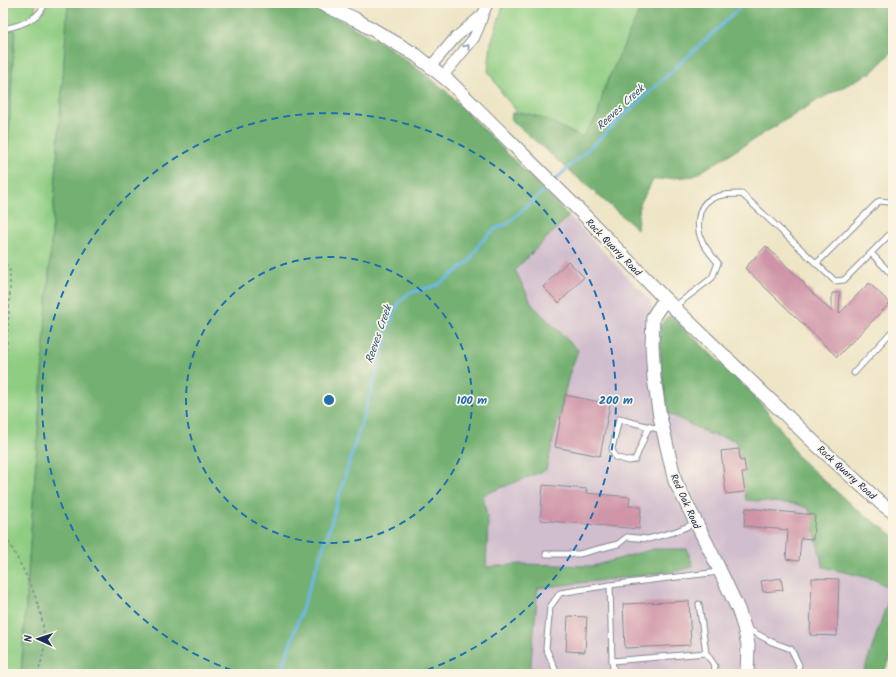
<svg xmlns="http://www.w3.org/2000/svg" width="896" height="677" viewBox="0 0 896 677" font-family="Kalam,sans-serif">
  <rect width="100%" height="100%" fill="#fcf5e5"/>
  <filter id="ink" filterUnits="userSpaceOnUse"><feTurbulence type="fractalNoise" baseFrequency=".025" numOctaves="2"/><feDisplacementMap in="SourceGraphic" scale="8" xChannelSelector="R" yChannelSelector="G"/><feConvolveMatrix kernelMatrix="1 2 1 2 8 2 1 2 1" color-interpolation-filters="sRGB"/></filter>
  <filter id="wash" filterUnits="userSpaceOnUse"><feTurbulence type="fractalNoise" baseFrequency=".012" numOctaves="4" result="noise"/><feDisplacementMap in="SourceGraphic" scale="16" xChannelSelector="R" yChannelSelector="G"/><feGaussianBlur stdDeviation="0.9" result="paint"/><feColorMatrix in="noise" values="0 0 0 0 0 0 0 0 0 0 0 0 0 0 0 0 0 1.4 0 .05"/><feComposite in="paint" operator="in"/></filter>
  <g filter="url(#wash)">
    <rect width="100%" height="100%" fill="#eee5c6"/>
    <path fill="#d0bdcd" d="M569,216L650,300L660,325L661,366L668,413L708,434L736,440L746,500L797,504L809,509L823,567L873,579L892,589L863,674H530L538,588L605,580L653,549L593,566L522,564L485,568L488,523L483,495L546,470L569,375L578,350L533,306L515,270Z"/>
    <path fill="#8fcd83" stroke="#557e70" d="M3,3H36L35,12L44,3H68L21,674H3V226L15,30L3,31Z
      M504,3H643L604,89L598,115L582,138L552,123L522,112L518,113L504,96L488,71L491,43Z"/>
    <path fill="#73b071" stroke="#477068" d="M68,3H301L339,19L390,48L445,90L569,216L515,270L533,306L578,350L569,375L546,470L483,495L488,523L486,567L522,564L593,566L653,549H687L693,566L679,571L538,588L530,674H21Z
      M643,3H893V51L872,72L820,99L694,176L653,180L640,204L637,229L511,120L512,113C536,110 560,128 582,137L598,115L604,89Z
      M15,30L3,226V33Z
      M670,315L755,396L783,432L798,457L856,509L893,535V655L882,674H863L892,589L873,579L823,567L809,509L797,504L746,500L736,440L709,434L668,413L661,366L660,325Z"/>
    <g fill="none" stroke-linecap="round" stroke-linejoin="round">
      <path stroke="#6cb8e5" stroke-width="3" d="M555,180L745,3
        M280,674L327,536L386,341V333L399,302L409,293L437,285L449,277L469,262L480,243L495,229L507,224L549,186"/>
    </g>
    <g id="blocks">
      <path fill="#cf94a8" d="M766,246L805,284L804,285L832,312V293H840L839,314L869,283L890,303L837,357L745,268Z
        M568,261L584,277L559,303L543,287Z
        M565,395L610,404L600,456L555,447Z
        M739,449L740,461L744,460L746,473H742L745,492L726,494L721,451Z
        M543,485L587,489L586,493L630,497L629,506L641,507L639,529L540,520Z
        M746,508L815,515L813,539L801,538L799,561L786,559L788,530L744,526Z
        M781,578L783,590L763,592L761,581Z
        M812,578L839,579L837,636L810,635Z
        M689,601L691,645L625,648L623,604Z
        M568,616L587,617L585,652L566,651Z"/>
    </g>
  </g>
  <g filter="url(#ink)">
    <use href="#blocks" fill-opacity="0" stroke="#848a92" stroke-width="1"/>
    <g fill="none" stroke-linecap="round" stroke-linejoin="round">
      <defs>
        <path id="service" d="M3,29C19,26 40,19 45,3
          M871,253L893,276
          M816,264L879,201L889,202L893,205
          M674,307L712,278L718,263C713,257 707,250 703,243C696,230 696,206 711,199C721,194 731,194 742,194L835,281L844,280L893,231
          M854,373L893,330
          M649,426L635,460L629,461L615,457L612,449L619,419L662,430
          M546,554H579L618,544L627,537L648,539L674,532L696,523
          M699,604L706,653L612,661L610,585L719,572
          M746,628L772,642L791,649L799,665L797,674
          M706,653L715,666L714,674
          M612,661L614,674
          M557,674L546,648L550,607L560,593L610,585"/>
        <path id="minor" d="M431,66L455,38L483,14
          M443,76L474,38L480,24L483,14L488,3"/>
        <path id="tertiary" d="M320,3L355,19L416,55L451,83L585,216L665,299L819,447L882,504L893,512
          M665,299L653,317L652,345L654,378L660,417L675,481L710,550L738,609L744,627L748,645L747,674"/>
      </defs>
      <use href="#service" stroke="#848a92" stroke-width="7"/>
      <use href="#minor" stroke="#848a92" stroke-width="12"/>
      <use href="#tertiary" stroke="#848a92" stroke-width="15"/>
      <path stroke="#848a92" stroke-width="1.5" stroke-dasharray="3 3" stroke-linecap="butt" d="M3,259L10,271V292L5,371L6,414L3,441
        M3,531C21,567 45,602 44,644C44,654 40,664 38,674"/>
      <use href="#service" stroke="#fff" stroke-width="5"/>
      <use href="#minor" stroke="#fff" stroke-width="10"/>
      <use href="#tertiary" stroke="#fff" stroke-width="13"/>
    </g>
    <defs><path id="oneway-chevron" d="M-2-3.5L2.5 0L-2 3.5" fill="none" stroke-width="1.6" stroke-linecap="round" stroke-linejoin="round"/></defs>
    <use stroke="#8d97ae" href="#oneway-chevron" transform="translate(467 47) rotate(-51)"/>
  </g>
  <g fill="none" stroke="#1f6fb2" stroke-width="2" stroke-dasharray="7 5">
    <circle cx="329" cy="400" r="143"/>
    <path d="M243 674A287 287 0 1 1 415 674"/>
  </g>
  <g text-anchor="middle" stroke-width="3.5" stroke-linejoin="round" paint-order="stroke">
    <g font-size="10" fill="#1b2f5e" stroke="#fcf5e5">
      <text transform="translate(614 247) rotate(46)" y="4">Rock Quarry Road</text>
      <text transform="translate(847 472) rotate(42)" y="4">Rock Quarry Road</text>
      <text transform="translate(686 501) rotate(66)" y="4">Red Oak Road</text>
    </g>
    <g font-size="11" font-style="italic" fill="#335886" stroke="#fcf5e5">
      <text transform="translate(620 107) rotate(-43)" y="4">Reeves Creek</text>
      <text transform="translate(378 334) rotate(-71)" y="4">Reeves Creek</text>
    </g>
  </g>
  <circle cx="329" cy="400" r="6" fill="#1f6fb2" stroke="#fcf5e5" stroke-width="2"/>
  <g font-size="12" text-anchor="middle" font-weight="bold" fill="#1f6fb2" stroke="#fcf5e5" stroke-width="3.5" stroke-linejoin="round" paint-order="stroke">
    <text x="472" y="404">100 m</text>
    <text x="616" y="404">200 m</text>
  </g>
  <rect width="896" height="677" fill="none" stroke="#fcf5e5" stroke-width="16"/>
  <g transform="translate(38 639) rotate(273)" stroke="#fcf5e5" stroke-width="3" paint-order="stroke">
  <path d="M0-3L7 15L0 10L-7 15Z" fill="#1b2f5e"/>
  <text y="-6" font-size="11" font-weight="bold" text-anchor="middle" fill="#1b2f5e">N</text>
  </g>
</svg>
